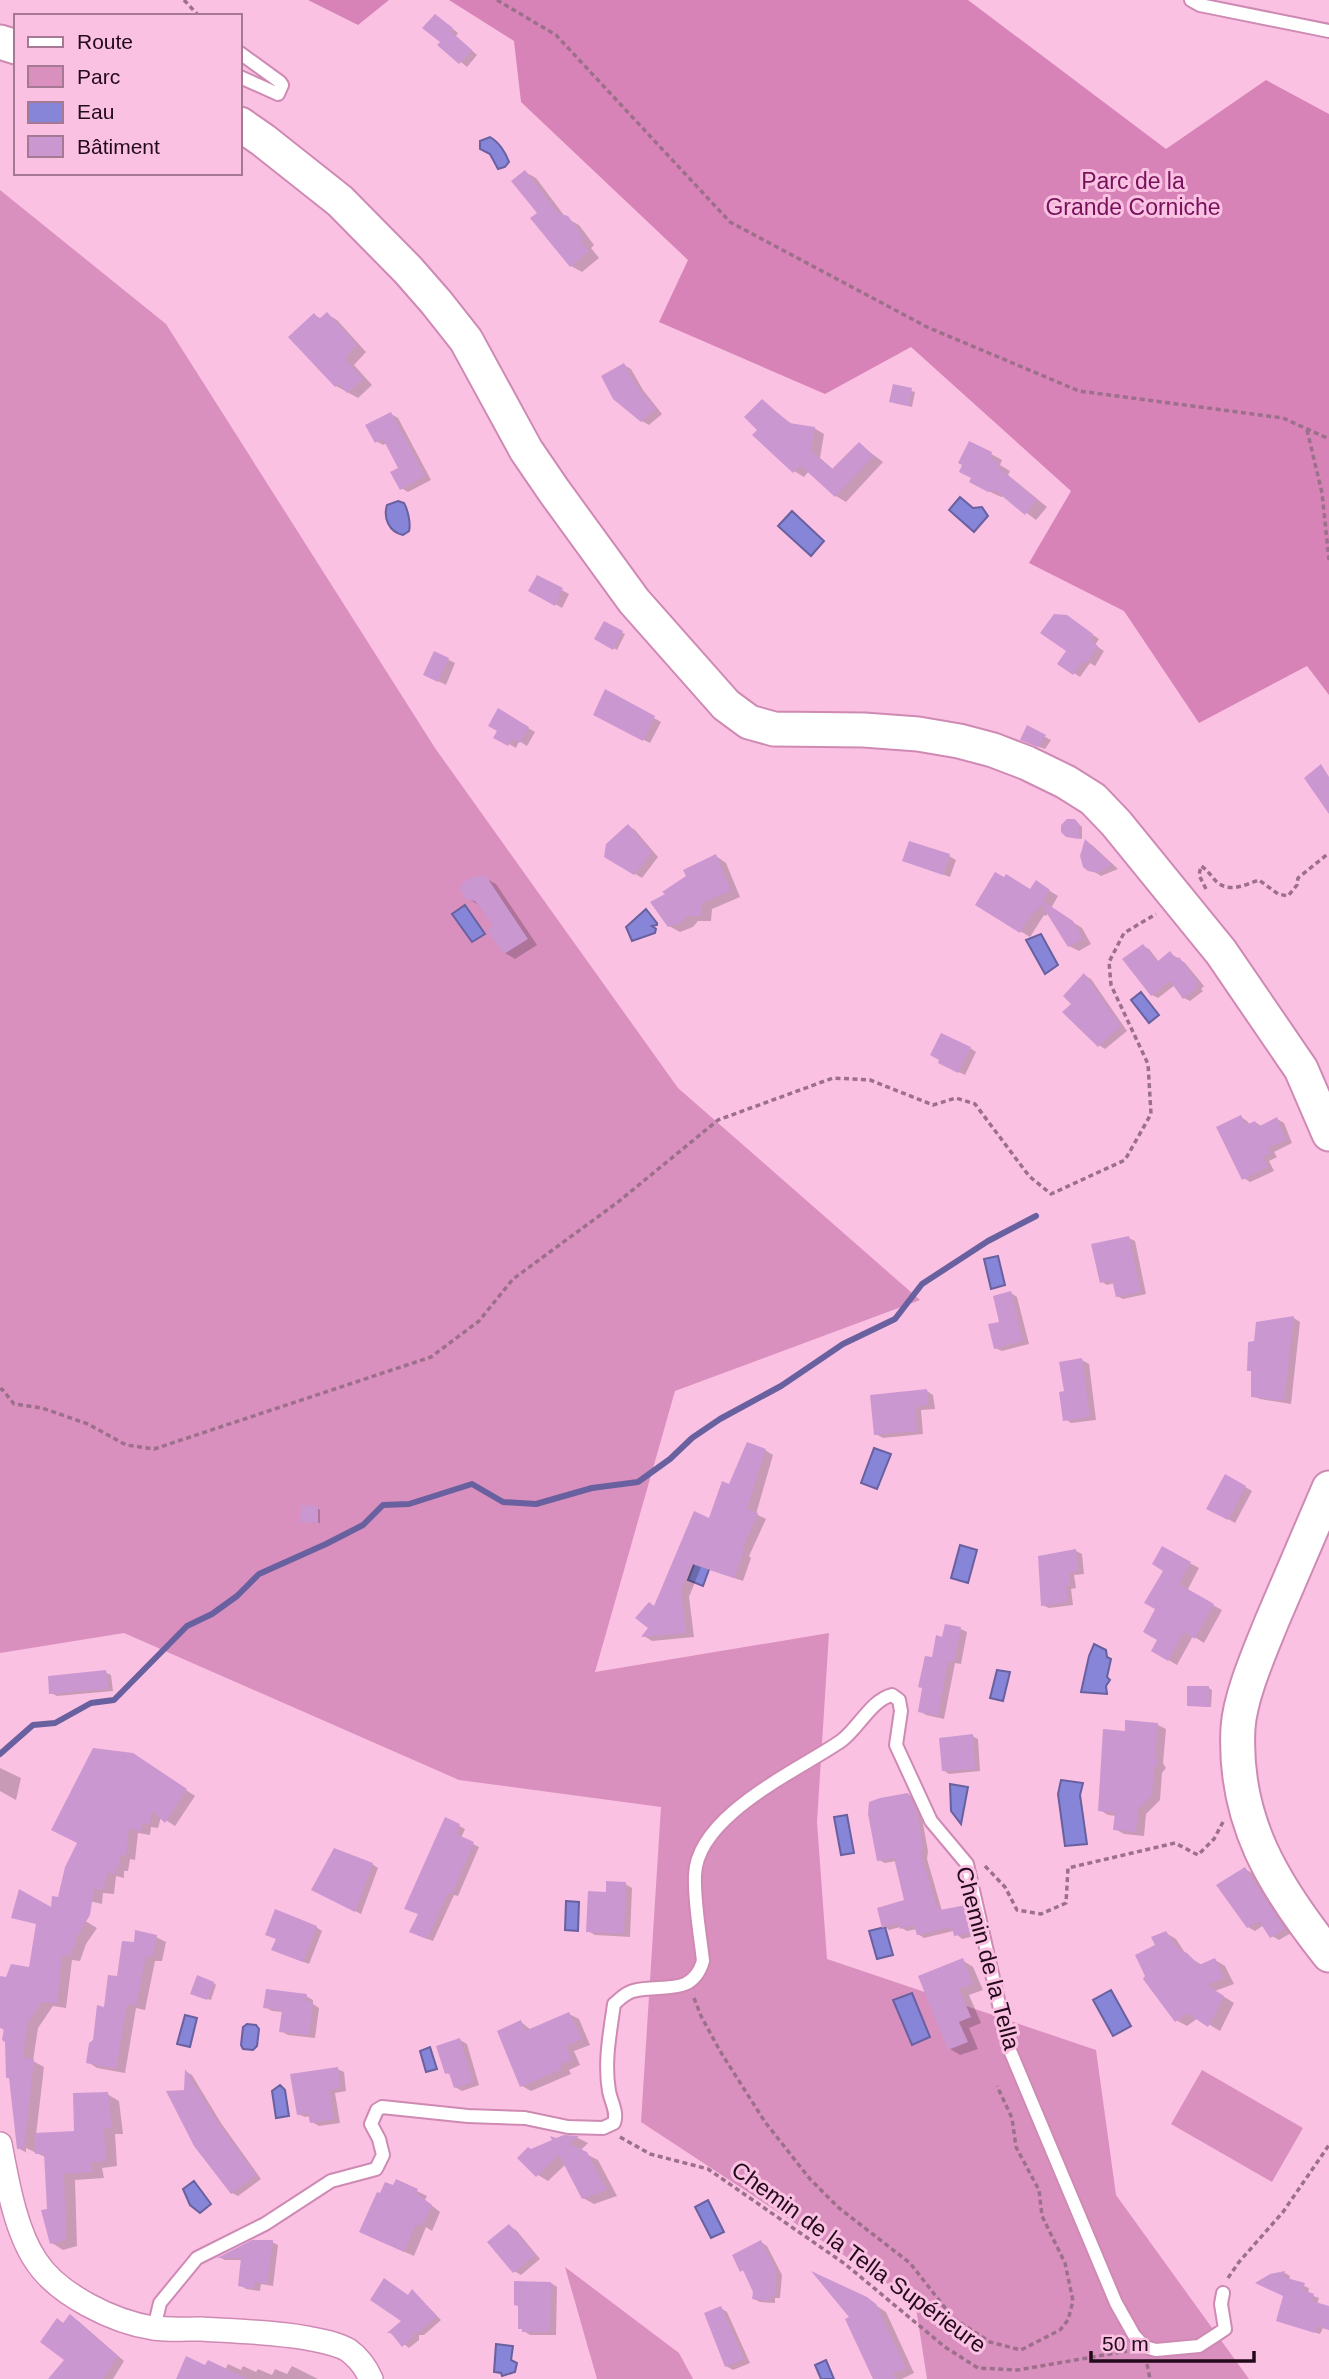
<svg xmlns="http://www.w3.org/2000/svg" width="1329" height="2379" viewBox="0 0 1329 2379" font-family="Helvetica,sans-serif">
  <rect width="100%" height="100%" fill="#fbc1e3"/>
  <path fill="#da90be" d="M0,190L166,324L435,748L678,1088L920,1300L675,1391L595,1672L829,1633L817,1822L827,1959L1096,2050L1116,2195L1249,2379H927L915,2302L641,2122L661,1807L459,1780L124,1633L0,1653Z
    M1202,2070L1303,2128L1272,2182L1171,2124Z
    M565,2267L679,2353L693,2379H597Z"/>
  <path fill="#d783b7" d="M308,0H389L358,25Z
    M449,0H968L1166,149L1266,80L1329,114V695L1307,666L1199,723L1124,611L1029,563L1071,491L911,347L825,394L659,322L688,260L521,102L514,41Z"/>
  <path fill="#8685d8" stroke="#68609f" stroke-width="2" d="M490,137C499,142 506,153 509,162L505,167L498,169L490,154L480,149V141Z
    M960,497L973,508L982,507L988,516L974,532L949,510Z
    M398,501L404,503C408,510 411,524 409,531L403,535C389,532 383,518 387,505Z
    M792,511L824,541L811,556L778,526Z
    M465,905L485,934L472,942L452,914Z
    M646,909L657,923V925L652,926L656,929L655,933L632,941L626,927Z
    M1041,934L1058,965L1045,974L1026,940Z
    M1141,992L1159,1015L1149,1023L1131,1000Z
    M998,1256L1005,1285L991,1289L984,1259Z
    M874,1448L891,1454L877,1489L861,1483Z
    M960,1545L977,1550L968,1583L951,1578Z
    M701,1547L715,1553L703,1586L688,1580Z
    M1094,1644L1106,1650L1107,1657L1111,1659L1107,1677L1110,1680L1106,1686L1107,1694L1081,1692L1089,1656Z
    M997,1670L1010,1672L1003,1701L990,1698Z
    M1061,1780L1083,1783L1080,1795L1087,1844L1065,1846L1058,1794Z
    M950,1784L968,1787L961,1824L951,1811Z
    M847,1815L854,1853L841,1855L834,1817Z
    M566,1901L579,1902L578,1931L565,1930Z
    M885,1927L893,1955L877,1959L869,1931Z
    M1111,1990L1131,2026L1113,2036L1093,2000Z
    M912,1993L930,2037L912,2045L893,2000Z
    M185,2015L197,2018L190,2047L177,2044Z
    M247,2024L256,2025L259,2029L257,2046L253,2050L243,2049L241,2045L243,2027Z
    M430,2047L437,2069L426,2072L420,2051Z
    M280,2085L285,2090L289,2116L276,2118L272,2091Z
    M194,2181L211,2204L200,2213L190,2205L183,2189Z
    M708,2200L724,2232L711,2238L695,2207Z
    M496,2344L513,2346L511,2360L517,2363L515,2372L502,2376L501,2373L494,2372Z
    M826,2360L834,2379H821L815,2365Z"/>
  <path fill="#0003" d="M442,20L458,33L456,36L477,55L467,67L440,45L442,42Z
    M525,172L536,178L566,218L579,225L594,245L591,248L599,258L582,272L571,266L539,213Z
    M327,314L337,320L366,352L354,365L372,385L358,398L336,386L314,315L322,319Z
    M624,365L631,369L643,390L662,414L649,425L642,421Z
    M894,386L915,392L912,407L894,403Z
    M762,401L793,425L814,428L824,434L820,458L834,470L859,444L883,462L846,502L836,496L809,471L804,477L794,471L759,430Z
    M391,414L398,418L431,480L408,492L401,488L400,468L387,443L383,445L376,441Z
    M991,454L1002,460L1000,465L1010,471L1008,475L1047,507L1036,520L1004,496L1001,497L982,488Z
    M538,577L569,594L562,608L531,590Z
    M1074,622L1099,639L1095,645L1104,651L1095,666L1090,663L1080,677L1060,664L1068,650Z
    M605,624L625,634L617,650L597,639Z
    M435,653L455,663L446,685L432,678Z
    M606,691L661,722L650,743L595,715Z
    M499,711L535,732L527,746L519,741L516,748L496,737L499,731Z
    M1028,728L1051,740L1045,749L1028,743Z
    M1078,823L1082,827V839L1070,837Z
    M629,826L635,830L658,857L642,878L606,856Z
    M1086,842L1092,845L1118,869L1101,876L1085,866Z
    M716,856L726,863L740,897L712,909L711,921H698L693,927L680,932L669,926L668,894Z
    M949,856L956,860L950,877L904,860Z
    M485,878L496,884L537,945L515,959L505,953L495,927L477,904L466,897Z
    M1045,888L1058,896L1051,908L1082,928L1091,944L1079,951L1069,946L1048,913L1046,916L1044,915L1030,937L977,905Z
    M1143,946L1149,949L1159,962L1170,953L1185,963L1204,986L1201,989L1203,991L1190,1001L1184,998L1175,985L1158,998L1152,995Z
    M1084,975L1091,979L1127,1031L1105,1049L1099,1045L1073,1004Z
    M970,1048L976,1052L965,1075L946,1066Z
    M1241,1117L1247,1121L1250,1125L1255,1122L1263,1127L1277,1119L1284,1123L1292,1143L1274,1152L1277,1157L1269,1161L1274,1171L1250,1182L1244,1178Z
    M1129,1238L1135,1241L1146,1294L1123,1299L1117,1296L1114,1283L1107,1285L1101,1281Z
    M1011,1293L1017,1297L1029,1344L1002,1351L995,1348Z
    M1294,1318L1300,1322L1291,1404L1260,1399L1253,1396L1256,1343Z
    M1082,1360L1089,1364L1096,1420L1071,1423L1065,1419Z
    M927,1391L933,1395L935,1409L921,1410L923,1434L883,1438L876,1434Z
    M765,1450L773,1455L756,1514L766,1519L749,1556L751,1558L743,1581L701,1567L689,1597L694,1637L652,1641L644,1636L650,1628L655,1608L730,1486Z
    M1226,1476L1252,1491L1235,1523L1209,1508Z
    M317,1508L320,1510V1523L302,1521Z
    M1162,1548L1199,1568L1187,1591L1222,1610L1204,1643L1193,1636L1177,1665L1153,1651L1159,1639L1158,1609L1166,1570Z
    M1076,1551L1082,1554L1084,1574L1074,1575L1076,1588L1071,1589L1073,1605L1049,1608L1042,1605Z
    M961,1629L967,1632L961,1664L955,1663L944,1719L926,1715L920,1711L933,1658L943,1639Z
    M105,1672L111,1675L113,1691L57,1696L51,1693Z
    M1209,1688L1212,1690L1211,1707L1188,1705Z
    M1158,1725L1166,1729L1163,1763L1166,1768L1162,1773L1160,1800L1146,1814L1144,1836L1124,1834L1115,1829L1116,1816L1108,1815L1100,1810L1126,1733Z
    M972,1736L978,1739L980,1771L949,1774L943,1770Z
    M143,1761L195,1796L175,1826L161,1817L158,1828L151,1827L150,1835L138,1833L135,1860L130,1859L128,1871H124V1878L116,1876L114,1894L103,1893L102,1904L72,1897Z
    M0,1768L21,1778L16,1800L0,1791Z
    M908,1794L914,1798L921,1813L928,1851L927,1859L942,1911L965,1907L971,1910L975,1936L962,1939L953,1931L924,1938L918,1934L917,1929L907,1931L900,1927L889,1930L884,1926L906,1901L896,1861L885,1863L879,1860Z
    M446,1819L465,1829L461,1838L479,1847L458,1896L454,1895L433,1941L417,1935L420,1914Z
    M372,1864L378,1868L361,1914L313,1889Z
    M1245,1869L1252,1873L1291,1933L1279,1940L1272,1936L1264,1925L1255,1931L1248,1927Z
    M625,1884L632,1888L630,1937L595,1935L588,1931Z
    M39,1916L87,1922L97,1928L86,1944L80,1961L72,1960L66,2008L53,2006L38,2028L33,2061L44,2067L36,2135L76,2132L107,2094L119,2101L123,2134H115L117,2166L102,2168L104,2178L75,2180L77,2246L63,2250L52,2243L45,2157L26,2148V2152L29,2154L18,2148L5,2031L0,2027V2000L31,1969Z
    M316,1927L322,1931L309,1964L280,1953L277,1939Z
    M1166,1933L1176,1939L1187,1956L1202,1965L1215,1960L1225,1966L1234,1984L1215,1991L1234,2003L1220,2031L1198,2018L1187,2026L1176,2020L1157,1946Z
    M156,1937L166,1942L162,1961H155L145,2010L136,2008L125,2073L97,2068L88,2062L106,2009L119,1978L135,1944Z
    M962,1960L973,1967L983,1990L969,1995L981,2023L969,2028L978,2049L960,2055L950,2049Z
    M214,1983L216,1985L211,2000L195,1995Z
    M306,1996L313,2000V2004L319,2008L315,2038L288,2035L281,2031L283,2012L272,2011L265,2007Z
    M569,2014L579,2019L590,2045L574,2051L580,2065L569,2070L571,2074L531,2091L522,2086L521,2022L531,2030Z
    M460,2040L467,2044L479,2085L462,2091L455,2087L452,2076L447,2073Z
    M337,2069L344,2072L346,2091L335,2093L340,2123L319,2126L312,2122L311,2116L305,2117L298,2114Z
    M187,2072L192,2075L221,2123L261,2179L238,2196L232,2193L185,2092Z
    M565,2137L578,2138L588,2143L580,2151L598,2160L617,2196L594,2204L583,2198L566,2164L548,2181L538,2175L531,2151Z
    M417,2191L427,2196L425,2200L440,2212L432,2231L426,2227L414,2256L371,2237Z
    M509,2226L516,2230L540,2259L521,2275L514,2271Z
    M272,2242L278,2245L273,2286L261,2284L260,2291L246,2289L240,2285L243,2260H225L221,2258Z
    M761,2242L767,2246L782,2275L780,2298H775V2303L760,2302L754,2299L755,2292L746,2273L742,2270Z
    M1285,2273L1290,2276L1289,2280L1309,2288L1308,2294L1319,2298L1317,2304L1329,2308V2330L1323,2328L1320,2334L1284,2323L1285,2296L1271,2276Z
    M551,2283L557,2287L556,2335H530L524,2331L520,2307Z
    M413,2292L441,2320L424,2335H419V2340L409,2348L390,2333L404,2321Z
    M866,2299L886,2312L914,2373L902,2379H877Z
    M721,2308L727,2312L750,2363L733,2370L726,2366Z
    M77,2320L124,2361L113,2379H74L67,2360L64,2324Z
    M228,2364L241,2370L243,2366L256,2372L258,2369L272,2375L275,2369L287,2374L292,2366L318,2379H178L206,2367L225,2370Z"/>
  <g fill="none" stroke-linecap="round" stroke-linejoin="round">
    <path stroke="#68609f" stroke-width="6" d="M0,1754L33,1725L55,1723L91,1703L114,1700L187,1626L212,1614L237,1596L259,1574L326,1544L363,1525L383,1505L409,1504L472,1484L503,1502L536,1504L592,1488L638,1482L670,1459L692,1438L720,1419L781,1386L843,1344L895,1319L922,1284L988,1241L1036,1216"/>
  </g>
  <path fill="#ca97d0" d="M435,14L453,28L450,31L472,50L459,64L437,45L440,42L422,28Z
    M525,170L558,213L568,216L584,238L581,241L589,251L570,267L530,218L537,213L511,181Z
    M327,312L357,345L345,359L363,379L347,393L339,384L335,387L288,337L314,313L319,319Z
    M624,363L636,385L656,409L641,422L613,399L601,376Z
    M893,384L912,388L909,406L889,402Z
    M762,399L789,423L815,427L811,451L832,469L859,442L874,456L835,497L800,465L793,473L752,435L757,430L744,417Z
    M391,412L425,476L400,490L390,472L398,468L383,439L375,443L365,425Z
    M969,441L992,452L990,458L1000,463L998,467L1037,500L1025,515L995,490L988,492L969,482L971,478L959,472L962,465L958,463Z
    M537,575L563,588L555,606L528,591Z
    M1054,614L1067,615L1093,634L1090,640L1098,646L1087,663L1083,661L1073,675L1057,664L1066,651L1040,633Z
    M604,621L623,631L613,650L594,639Z
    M434,651L449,658L438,682L423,675Z
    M605,689L655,716L643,741L593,715Z
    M498,708L529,727L520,743L512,739L508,746L493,738L497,731L488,726Z
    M1027,725L1046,735L1038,747L1020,740Z
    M1321,764L1329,777V814L1304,778Z
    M1067,819H1075L1079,824V839L1066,837L1061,832V825Z
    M628,824L652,853L634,875L604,857L606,844Z
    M1085,839L1112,865L1098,873L1088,871L1083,867L1080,856Z
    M909,841L950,854L943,875L902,861Z
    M716,854L731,891L702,903L701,916H687L682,922L668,927L650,902L665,894L662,892L686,876L683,870Z
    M995,872L1004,877L1006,874L1030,889L1036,880L1050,890L1043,901L1073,921L1083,939L1068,947L1041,904L1036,912L1034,911L1020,933L975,905Z
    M486,876L528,939L504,954L487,930L493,926L475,901L465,899L460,889L463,883L471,877Z
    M1143,944L1157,962L1170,951L1176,959L1179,957L1198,982L1196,985L1198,987L1183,999L1170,981L1151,996L1122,959Z
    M1084,973L1121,1026L1098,1047L1062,1012L1071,1004L1063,996Z
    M941,1033L971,1047L958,1073L938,1063L939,1060L930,1055Z
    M1241,1115L1246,1125L1255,1121L1258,1127L1277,1117L1286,1140L1268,1148L1271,1153L1263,1157L1268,1167L1242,1180L1216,1127Z
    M1129,1236L1141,1292L1116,1297L1112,1280L1100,1283L1091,1244Z
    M1011,1291L1023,1341L994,1349L988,1324L999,1322L993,1296Z
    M1294,1316L1284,1401L1251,1397V1371H1247L1248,1342L1254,1341L1256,1322Z
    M1082,1358L1090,1417L1063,1421L1059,1392L1064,1391L1059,1362Z
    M927,1389L928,1405L915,1407L917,1431L874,1435L870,1395Z
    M747,1442L766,1449L747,1509L758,1513L742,1550L744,1551L734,1578L692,1564L681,1591L686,1633L641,1637L648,1628L635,1618L649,1602L654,1606L694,1511L709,1518L722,1481L729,1484Z
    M1225,1474L1246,1486L1228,1520L1206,1509Z
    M301,1505L318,1506V1523L300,1522Z
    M1162,1546L1191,1562L1179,1584L1214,1604L1195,1639L1184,1632L1168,1661L1151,1651L1157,1640L1143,1632L1155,1609L1144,1603L1163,1571L1152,1564Z
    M1076,1549L1078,1571L1069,1572L1070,1585L1066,1586L1068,1602L1041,1606L1038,1556Z
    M945,1624L961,1627L954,1662L948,1661L938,1716L918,1712L922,1688L918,1687L925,1656L932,1657L936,1635L942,1637Z
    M106,1670L108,1689L49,1694L48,1676Z
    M1187,1686H1209V1707L1187,1706Z
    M1125,1720L1158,1723L1155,1757L1159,1763L1154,1768L1152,1795L1138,1809L1136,1832L1113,1830L1115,1813L1098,1811L1103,1729L1125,1731Z
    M973,1734L975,1769L942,1771L939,1738Z
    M93,1748L133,1753L187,1789L165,1823L152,1811L149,1824L142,1823L141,1831L129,1829L126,1856L121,1855L119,1867L115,1866V1874L107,1872L104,1890L94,1889L90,1915L76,1938L75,1948H72L70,1956L62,1955L57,2004L42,2002L28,2022L23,2057L34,2059L24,2149H17L9,2078H6L5,2042L2,2040L4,2029L0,2028V1976L6,1977L11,1964L29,1967L36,1924L11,1918L19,1889L51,1907L52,1896L58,1897L65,1867L77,1843L51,1830Z
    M908,1793L916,1808L923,1847L921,1855L937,1908L939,1907L940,1910L966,1905L970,1933L954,1936L952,1927L917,1935L914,1925L900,1929L898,1923L882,1928L877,1908L904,1900L894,1858L877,1861L868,1814L869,1802L880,1798Z
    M445,1817L460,1824L456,1834L474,1842L452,1894L448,1893L427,1939L409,1932L418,1914L404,1909Z
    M334,1848L373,1863L355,1912L311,1890Z
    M1245,1867L1285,1929L1270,1938L1259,1921L1247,1928L1216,1885Z
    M606,1881L626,1882L624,1934L586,1932L588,1891L606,1892Z
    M275,1909L317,1926L303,1962L271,1950L276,1939L265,1935Z
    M135,1930L157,1935L153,1957L146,1956L136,2006L127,2004L116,2069L86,2063L89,2043L93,2040L97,2005L104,2007L108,1975L117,1976L122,1941L134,1942Z
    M1166,1931L1177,1948L1187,1953L1199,1965L1215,1958L1224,1978L1207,1985L1224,1996L1208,2027L1187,2013L1175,2022L1143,1979L1145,1976L1135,1955L1155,1945L1151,1937Z
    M963,1958L973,1984L959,1989L971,2017L959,2022L968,2042L948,2050L918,1976Z
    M197,1975L214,1982L207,2000L190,1994Z
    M266,1989L307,1994L306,2001L313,2002L309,2035L279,2032L282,2010L263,2008Z
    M569,2012L582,2039L566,2046L572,2060L561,2064L562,2069L520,2087L497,2031L521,2020L525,2031Z
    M460,2038L473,2082L454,2088L449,2073L445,2074L436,2046Z
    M338,2067L340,2088L329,2090L334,2119L310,2123L308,2113L297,2115L290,2074Z
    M185,2069L215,2118L256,2175L231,2194L194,2146L166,2091L184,2090Z
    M108,2092L112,2128L104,2129L106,2161L91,2162L93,2172L64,2174L66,2240L50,2244L41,2210L47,2209L44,2154H35V2133L74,2131L73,2093Z
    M564,2135L579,2136L570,2144L587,2152L607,2190L582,2199L559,2155L536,2177L517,2158L528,2147L531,2149L552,2140L550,2136L556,2138Z
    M396,2179L418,2189L416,2193L432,2205L422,2227L416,2224L404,2252L359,2232L377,2192L380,2193L385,2182L393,2185Z
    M509,2224L535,2255L513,2273L487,2242Z
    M252,2240H273L267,2284L255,2282L254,2289L238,2286L241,2258H217Z
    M761,2240L776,2270L775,2296L770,2295L769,2301L752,2299L753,2292L743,2270L740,2272L732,2255Z
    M811,2271L867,2297L876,2304L906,2368L893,2374L896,2379H873L845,2319L849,2317Z
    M1285,2271L1283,2277L1305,2283L1303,2290L1314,2294L1312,2301L1329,2306V2330L1317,2326L1315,2333L1276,2321L1283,2296L1255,2283L1270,2274Z
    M384,2278L408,2295L412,2289L437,2316L418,2333H414V2336L402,2347L391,2333H387L401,2321L370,2300Z
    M514,2281L551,2282L550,2332H522V2329H518V2306L514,2305Z
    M721,2306L744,2359L725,2367L704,2313Z
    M70,2314L118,2356L103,2379H48L64,2360L40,2342L57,2318L63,2323Z
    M186,2356L205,2365L208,2360L248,2379H176Z"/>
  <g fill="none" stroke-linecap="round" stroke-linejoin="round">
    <defs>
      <path id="service" d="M1191,0L1200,5L1329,31
        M240,53L280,82L282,85L278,94L240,77
        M154,2328L160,2303L197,2258L265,2224L331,2181L376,2169L383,2155L379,2139L371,2124L377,2110L382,2107L468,2116L525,2118L568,2127L603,2128L614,2123C618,2112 611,2102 609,2091C604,2062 610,2033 614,2004C620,1999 625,1993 633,1991C661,1983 692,1998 703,1961C700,1933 694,1903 695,1875C697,1815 799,1770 841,1741C858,1729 871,1700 892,1695L899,1700L901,1711L896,1745L931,1821L967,1864L1009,2048L1116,2303L1134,2335L1145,2347L1156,2350L1199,2346L1225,2329L1221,2304L1223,2293"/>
      <path id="minor" d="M0,2144C7,2180 15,2230 36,2261C58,2295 114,2322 153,2328C169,2330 185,2329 201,2329C237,2331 272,2332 307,2338C321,2341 336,2343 348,2350C358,2357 366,2368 371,2379"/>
      <path id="secondary" d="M0,42L16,47
        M240,124L263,140L340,201L408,270L436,302L466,340L526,450L554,491L634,601L726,705L749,722L774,729L864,730L918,734L959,741L993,750L1027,763L1066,782L1093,799L1116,823L1221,952L1301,1069L1329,1134
        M1329,1488C1310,1533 1291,1577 1272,1621C1260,1651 1240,1696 1238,1728C1233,1820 1274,1886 1329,1955"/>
    </defs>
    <use href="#service" stroke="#cf8ab4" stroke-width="16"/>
    <use href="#minor" stroke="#cf8ab4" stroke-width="26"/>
    <use href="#secondary" stroke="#cf8ab4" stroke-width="37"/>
    <path stroke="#9c708b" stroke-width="3.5" stroke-dasharray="5 3.5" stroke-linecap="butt" d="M184,0L199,16
      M497,0L556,35L730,222L927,327L1079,391L1283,418L1329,439
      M1307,430L1322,493L1329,560
      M1206,889L1199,875L1201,866C1208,870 1212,878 1218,883C1232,893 1246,884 1259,880L1278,894L1288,896L1297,885L1298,878L1329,853
      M0,1390L2,1389L14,1404L42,1408L88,1424L126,1445L154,1449L431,1357L479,1321L513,1279L618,1202L718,1120L833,1078L870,1080L933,1105L956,1098L975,1104L1029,1176L1051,1194L1125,1160L1151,1114L1148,1064L1111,985L1109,962L1124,933L1156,914
      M985,1866L1005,1887L1017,1910L1041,1914L1066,1903L1068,1868L1175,1843L1198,1855L1214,1839L1223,1822
      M694,1998L701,2016L720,2051L765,2122L810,2179L839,2208L910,2263L953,2318L990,2342L1021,2350L1060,2330L1068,2320L1073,2301L1065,2263L1042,2216L1039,2190L1016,2147L1012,2118L997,2086
      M620,2137L650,2154L708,2169L845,2264L945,2347L978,2368L1018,2370L1127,2351
      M1228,2278L1239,2262L1283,2212L1329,2145
      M1147,2364L1150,2379"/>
    <use href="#service" stroke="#fff" stroke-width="12"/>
    <use href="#minor" stroke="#fff" stroke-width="23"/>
    <use href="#secondary" stroke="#fff" stroke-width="33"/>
  </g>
  <g text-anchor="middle" stroke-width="6" stroke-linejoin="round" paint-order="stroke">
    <g font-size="23" fill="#76115a" stroke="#fbc1e3">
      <text x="1133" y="189">Parc de la<tspan x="1133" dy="26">Grande Corniche</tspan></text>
    </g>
    <g font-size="23" fill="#230a1b" stroke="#fbc1e3">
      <text transform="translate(988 1958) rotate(75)" y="8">Chemin de la Tella</text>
      <text transform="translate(859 2257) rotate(36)" y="8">Chemin de la Tella Supérieure</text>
    </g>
  </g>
  <rect x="14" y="14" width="228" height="161" fill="#fbc1e3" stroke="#a57893" stroke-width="2"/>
  <rect x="28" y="37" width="35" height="10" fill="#ffffff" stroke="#a57893" stroke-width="2"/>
  <text x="77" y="49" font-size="21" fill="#230a1b">Route</text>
  <rect x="28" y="66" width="35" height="21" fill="#da90be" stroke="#a57893" stroke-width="2"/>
  <text x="77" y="84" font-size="21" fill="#230a1b">Parc</text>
  <rect x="28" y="102" width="35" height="21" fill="#8685d8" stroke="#a57893" stroke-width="2"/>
  <text x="77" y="119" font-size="21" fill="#230a1b">Eau</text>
  <rect x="28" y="136" width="35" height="21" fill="#ca97d0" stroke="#a57893" stroke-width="2"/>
  <text x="77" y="154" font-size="21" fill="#230a1b">Bâtiment</text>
  <path d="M1091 2351v10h163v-10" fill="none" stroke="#230a1b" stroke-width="3.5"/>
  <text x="1102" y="2351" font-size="21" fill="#230a1b" stroke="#fbc1e3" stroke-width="5" paint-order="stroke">50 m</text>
</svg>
